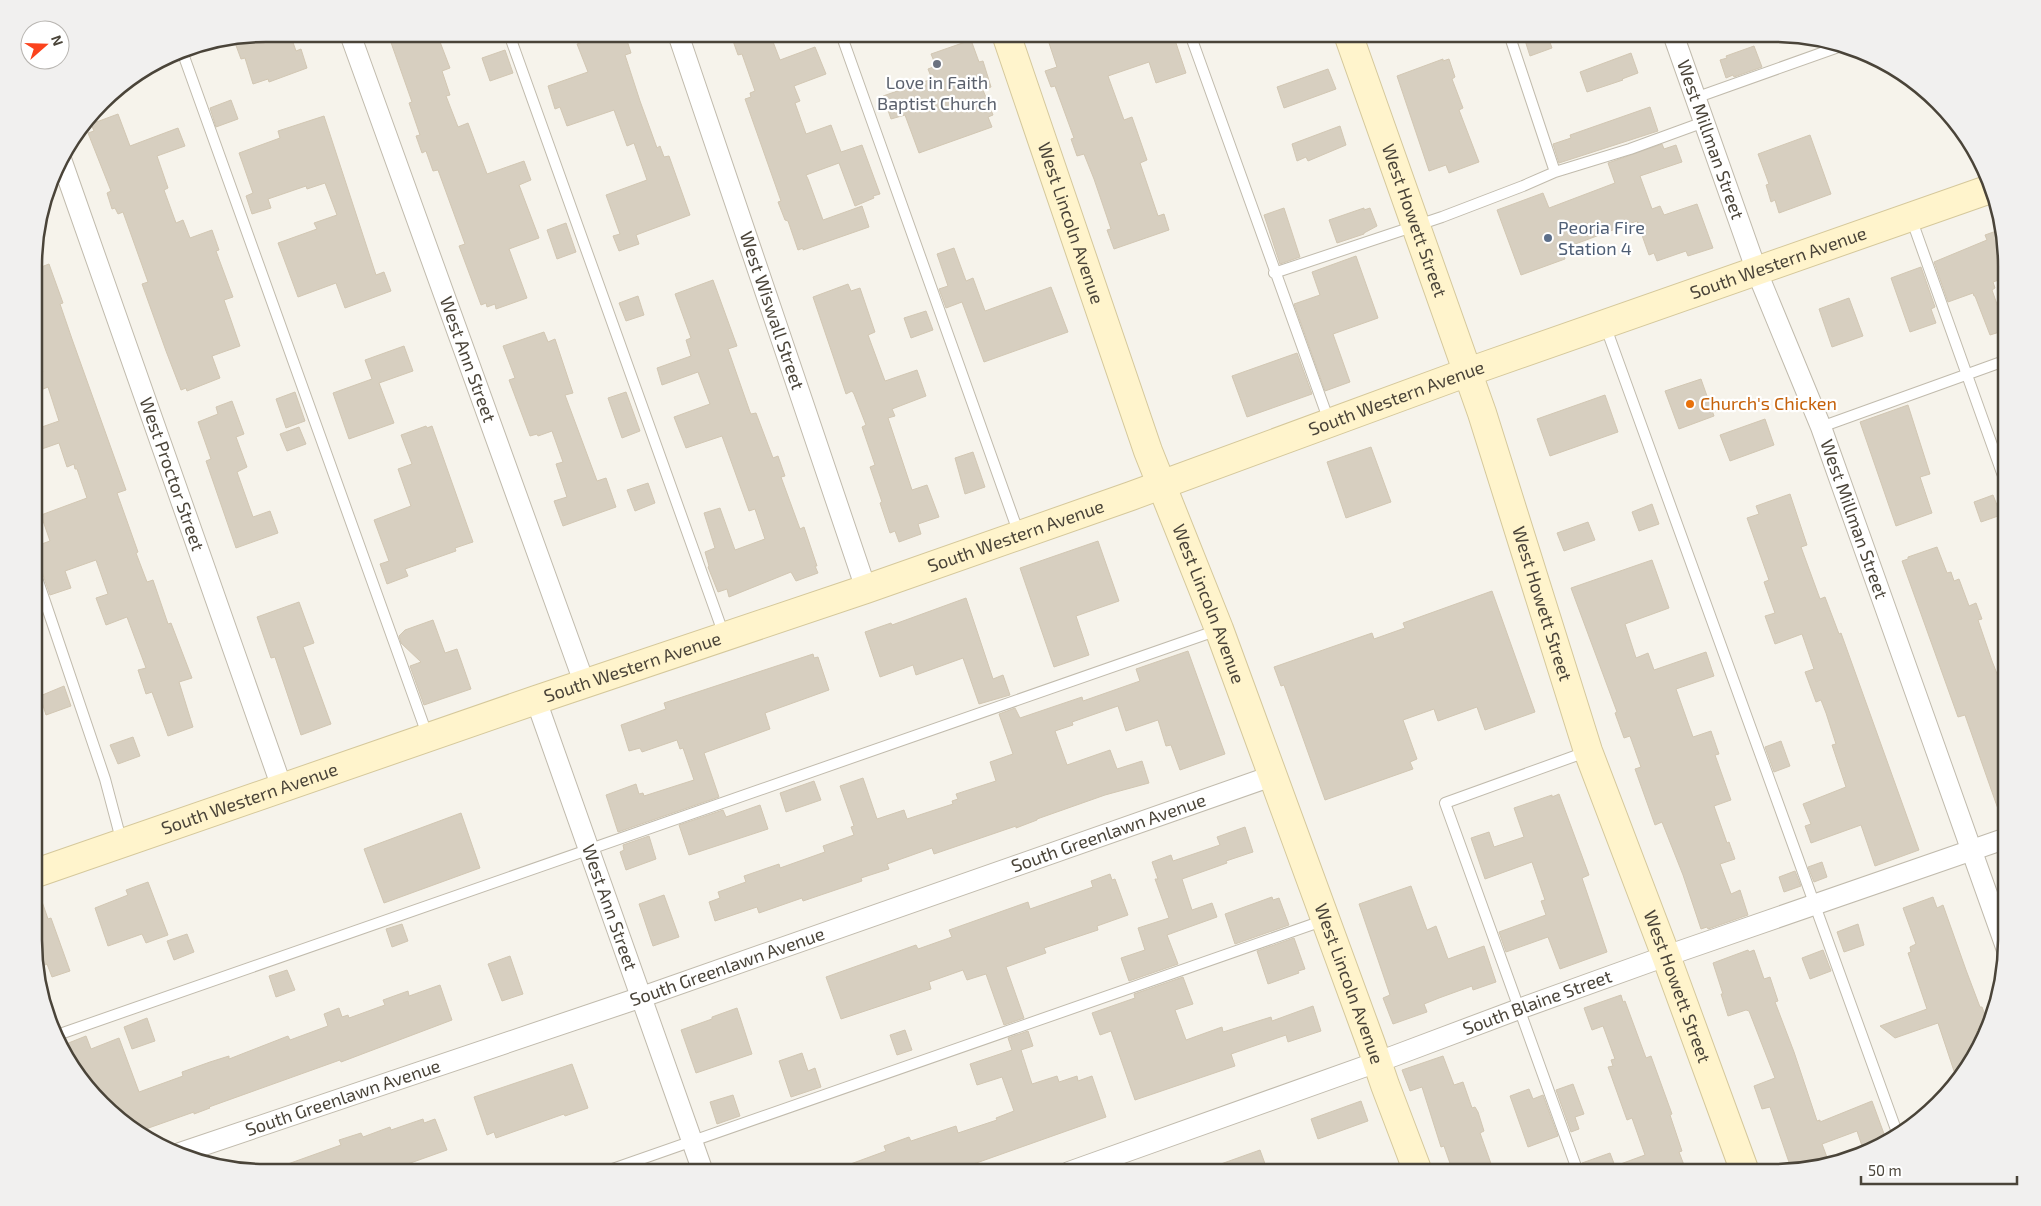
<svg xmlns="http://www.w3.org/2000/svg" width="2041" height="1206" viewBox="0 0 2041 1206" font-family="'Exo 2',sans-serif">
  <rect width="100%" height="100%" fill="#f6f3eb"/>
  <path fill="#d7cfc0" stroke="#d2c7b3" d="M267,34H290L296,51L301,49L307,68L269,82L268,79L253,84L245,58L241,59L234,40Z
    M388,34H437L450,68L442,71L450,95L446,96L458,127L468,123L487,174L524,161L531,180L519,185L539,238L509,249L527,298L496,309L495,304L487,307L486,303L481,305L459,246L465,244L438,170L433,171L426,151L422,153L416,136L420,135L409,103L412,102Z
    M605,34H625L631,53L625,55L640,101L657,148L660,146L664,157L669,156L690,215L636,235L639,244L619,251L613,236L620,234L606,195L647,180L634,143L627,146L614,110L567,126L560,107L555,109L548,86L588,72L577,44Z
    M743,34H770L780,60L815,47L826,74L794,86L800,101L795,103L806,134L831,125L841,152L862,145L880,194L873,196L874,198L855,206L839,163L806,175L808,179L823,220L862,206L869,227L803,250V248L798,250L788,221L785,220L778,202L781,201L745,99L751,97L750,93L755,91L742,54L738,55L732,38Z
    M1046,34H1173L1186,73L1156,83L1149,62L1108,76L1124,120L1132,117L1147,160L1140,163L1158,216L1164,214L1169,230L1114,249L1107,230L1111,229L1094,179L1084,154L1077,156L1071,139L1074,138L1055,86L1051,87L1045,71L1057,67Z
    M1523,34H1547L1552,48L1530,56Z
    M971,40L979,62L983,61L991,87L983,90L993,115L988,117L992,127L919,153L905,115L891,119L883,96L932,79L928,69L936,66L931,54Z
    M1754,46L1762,67L1734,77L1733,75L1726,78L1720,60L1727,58L1726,56Z
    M505,50L513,73L490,81L482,58Z
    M1631,53L1638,73L1622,79L1623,80L1587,92L1580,72Z
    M1443,59V61L1449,59L1455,77L1452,79L1463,108L1459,110L1479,162L1449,173L1446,165L1429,171L1397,76Z
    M1328,69L1336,89L1284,108L1277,87Z
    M231,100L238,119L216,127L210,108Z
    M1650,107L1658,131L1559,163L1553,144L1571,138L1570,135Z
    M118,114L130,146L178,128L185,146L157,156L168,188L164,190L176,223L183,220L190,238L212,230L219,250L216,251L233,297L224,300L240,346L212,356L220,378L187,391L186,388L181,390L166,351L142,284L148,282L123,212L118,214L115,208L112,209L107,193L111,191L88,133L94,131L91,124Z
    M324,116L376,275L384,272L391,291L345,308L336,283L298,297L278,243L317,229L314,223L337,215L325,183L307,189L306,186L268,199L271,208L252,214L246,196L253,193L239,153L280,138L278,131Z
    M1340,126L1346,145L1308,161L1306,157L1297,161L1292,144Z
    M1810,135L1831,194L1779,213L1775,200L1771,202L1766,185L1769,184L1758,154Z
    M1662,144L1664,149L1676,145L1682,162L1640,176L1652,209L1660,206L1664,215L1697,204L1713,248L1688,256L1686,251L1657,261L1654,253L1649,255L1637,221L1562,249L1565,259L1521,275L1497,210L1543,193L1549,208L1615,183L1608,163Z
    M1284,208L1300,257L1280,264L1264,215Z
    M1364,208V210L1370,208L1377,226L1364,233V234L1337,243L1329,220Z
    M566,223L576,252L557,259L547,230Z
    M2002,229L2007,251V277L1993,282L1995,288L1992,290L2006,330L1990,335L1975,296H1974L1973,293L1948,302L1934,262L1987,240L1985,235Z
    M954,248L966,281L973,278L985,311L1051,287L1068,332L984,362L962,302L946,308L939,289L948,286L937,254Z
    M1356,256L1378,318L1333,334L1350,382L1325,391L1294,304L1320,295L1312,272Z
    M49,264L63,303L60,304L72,339L126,490L117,493L138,552L136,553L147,582L153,580L168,624L171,623L192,678L179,682L193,727L168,736L152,692L146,694L138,670L146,668L127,617L106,625L96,598L108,594L96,560L65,571L71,588L50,595L42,572L36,568V546L50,541L41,515L87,498L77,469H75L74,464L67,467L59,443L36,451V429L59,421L48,387L36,392V375L43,372L36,351V269Z
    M1921,267L1935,307L1931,309L1936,323L1910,332L1891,278Z
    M713,280L737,346L728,349L750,412L751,414L756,413L773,458L778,456L785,476L781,477L800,529L804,527L817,566H815L818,573L796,581L791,572L729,597L727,589L718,592L708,567L709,566L705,552L715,548L704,513L720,508L735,550L765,539L755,509L749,511L722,436L686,448L674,417L710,404L698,372L662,385L657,368L691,356L686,340L691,338L675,294Z
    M848,284L851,291L860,288L875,332L868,335L885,381L917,370L926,396L892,409L895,416L888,418L912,490L927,485L939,517L918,524L921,534L899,542L895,531L890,533L880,503L882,502L870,467L875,465L862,427L866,425L854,394L852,391L846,394L813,297Z
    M638,296L644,315L626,321L619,303Z
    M1849,298L1863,336L1832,347L1819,309Z
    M926,311L933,330L911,338L904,318Z
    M544,332L548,342L555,339L573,393L565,395L597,481L606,478L616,507L563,526L554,501L567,497L556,464L563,462L552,431L538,436L537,434L530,436L509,380L515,378L503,346Z
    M404,346L413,371L379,383L394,423L349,439L333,393L372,379L365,360Z
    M1297,353L1312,394L1247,417L1232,376Z
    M1701,379L1714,416L1679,429L1665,391Z
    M295,392L305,421L286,428L276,399Z
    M626,392L640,431L622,438L608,398Z
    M1605,395L1618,432L1550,456L1537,419Z
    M232,401L244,434L236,437L247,467L237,472L253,517L270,511L278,533L236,548L206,461L211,459L198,422L218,414L216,407Z
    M1908,405L1930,474L1920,477L1932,513L1896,526L1860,422Z
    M1765,419L1774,445L1730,461L1720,435Z
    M426,426L427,428L432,426L473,542L455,548L456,551L405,569L408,576L387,584L380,564L389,561L374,520L411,506L398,469L412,464L401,435Z
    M299,427L306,444L287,451L280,434Z
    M1371,447L1391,502L1346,518L1327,462Z
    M973,452L985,487L965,494L955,458Z
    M648,483L655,503L635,511L627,490Z
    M1790,494L1807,545L1801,547L1820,599L1825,597L1839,634L1841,633L1919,850L1875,866L1861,825L1811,843L1805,826L1811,824L1803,804L1846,787L1832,745L1836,744L1826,713L1821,700L1816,702L1805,672L1814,669L1802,634L1775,644L1765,616L1775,613L1764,582L1769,580L1747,518L1759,514L1756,506Z
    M1993,495L2001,515L1981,522L1974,502Z
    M1652,504L1659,524L1639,531L1632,512Z
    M1588,522L1595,540L1564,551L1557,533Z
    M1098,541L1119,601L1076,616L1089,655L1054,667L1020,568Z
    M1937,547L1947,573L1951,572L1954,581L1959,579L1969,606L1976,603L1982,619L1978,620L1992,661L2003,689L2007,688V825L2004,826L1965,715L1958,717L1902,561L1908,559V557Z
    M1652,560L1669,608L1625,624L1636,658L1648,653L1654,670L1706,652L1714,676L1676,689L1693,737L1711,731L1719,754L1715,755L1731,800L1714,806L1727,843L1729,842L1735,859L1720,864L1731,894L1740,890L1748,915L1708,929L1707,927L1701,929L1683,875L1662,822L1655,825L1635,769L1641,767L1630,736L1624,738L1615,713L1617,712L1571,588Z
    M1492,591L1535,712L1485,730L1477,707L1438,721L1434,709L1403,720L1417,759L1410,762L1413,769L1325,800L1284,685L1281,686L1274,667L1372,633L1374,639L1405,628L1403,623Z
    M966,598L993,679L1003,675L1010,695L979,704L963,658L916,675L913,665L880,677L865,632L891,623L892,625Z
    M299,602L314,643L303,647L331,724L301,735L275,657L271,658L257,617Z
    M433,620L445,653L457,649L471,689L424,705L410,666L421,662L401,643L399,636L405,630Z
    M1188,651L1225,754L1180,770L1171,745L1166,746L1158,720L1126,731L1118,706L1072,722L1073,725L1055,731L1067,765L1110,750L1117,769L1142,761L1149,783L1105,795L1037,819V820L1016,828V826L934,854L932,848L887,864L889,869L861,878L862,881L803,901L802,898L759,913L757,907L715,921L709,902L720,898L718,892L746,882L744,876L779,864L780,868L825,852L823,846L854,835L851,827L854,826L840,786L863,778L877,819L904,810L907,819L953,804L952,801L958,799L956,794L996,781L990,762L1013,754L999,714L1015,708L1020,718L1082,697L1083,701L1140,681L1136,669Z
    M813,654L814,658L818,657L829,690L765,713L770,729L704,753L719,797L618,832L606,795L636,784L639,794L643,793L644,796L694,780L683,748L680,749L677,740L642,752L640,748L629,751L621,725L666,709L664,703Z
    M64,686L71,706L46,715L40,696Z
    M133,737L140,756L118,764L110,745Z
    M1781,741L1790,766L1774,772L1765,747Z
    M814,781L821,800L786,812L780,793Z
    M1559,794L1589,875L1582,878L1607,952L1560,969L1548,937L1506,952L1499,932L1546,915L1541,901L1545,900L1532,862L1485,879L1471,838L1489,832L1494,847L1524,837L1514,808L1552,795V797Z
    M760,805L768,829L689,855L679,825L723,810L726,817Z
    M461,813L480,868L384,903L364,849Z
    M1245,827L1253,852L1226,861L1227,863L1182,879L1192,910L1212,903L1217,917L1167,935L1178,964L1129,981L1121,958L1145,950L1138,928L1169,918L1155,879H1158L1152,862L1171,855L1173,861L1220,845L1217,837Z
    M649,836L656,859L626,870L620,852L624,850L623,845Z
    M1822,862L1827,877L1814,882L1808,867Z
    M1795,871L1801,886L1784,892L1779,877Z
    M1110,874L1112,880L1115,879L1128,915L1097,926L1098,930L1044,948L1046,953L1006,967L1024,1018L1004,1025L986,974L967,980L963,970L929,982L931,989L841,1019L826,977L916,945L918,949L952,937L949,930L1028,902L1030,909L1090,888L1093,887L1091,881Z
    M148,882L168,935L146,943L142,934L108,946L95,908L128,895L126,890Z
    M1411,886L1427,930L1436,926L1448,959L1484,946L1496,982L1473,990L1472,986L1439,998L1424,1004L1427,1012L1393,1024L1383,998L1390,995L1359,904Z
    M36,890H38L48,919L51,918L70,971L52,977L47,964L41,967L36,951Z
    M664,895L679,937L653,946L639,904Z
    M1272,897L1273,900L1279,898L1289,925L1235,944L1225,914Z
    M1933,897L1937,908L1943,905L1966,970L1980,1007H1982L1987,1020L1985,1027L1976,1030L1980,1042L1976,1056L1957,1080L1938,1023L1895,1038L1880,1026L1927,1009L1908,953L1911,952L1910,947L1916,944L1903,908Z
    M402,924L408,941L392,947L386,929Z
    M1858,924L1864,945L1844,952L1837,932Z
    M187,934L194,952L174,960L167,941Z
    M1294,938L1305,969L1298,971L1299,973L1268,984L1257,951Z
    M1748,950L1749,952L1754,950L1764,979L1770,977L1778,1001L1775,1002L1794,1052L1817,1121L1820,1120V1122L1872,1101L1887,1142L1863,1149L1857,1131L1822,1144L1828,1160L1792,1171L1770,1107L1762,1109L1754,1086L1775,1078L1749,1011L1746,1010L1728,1016L1721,994H1723L1713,963Z
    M1823,950L1831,971L1810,979L1802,958Z
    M510,956L523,994L502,1001L488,964Z
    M287,970L295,990L276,997L269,976Z
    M1183,977L1193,1004L1175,1010L1186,1040L1222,1027L1223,1032L1271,1017L1272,1021L1313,1006L1321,1031L1288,1042L1286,1035L1231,1054L1235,1066L1135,1100L1111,1031L1100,1035L1092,1013L1135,998L1134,994Z
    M440,985L452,1020L341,1062L340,1060L209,1107L210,1108L194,1114V1112L140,1131L76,1071L66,1044L86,1036L91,1049L119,1038L139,1092L183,1076L182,1072L210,1062L229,1056V1059L288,1036L290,1040L328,1026L324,1014L339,1008L342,1017L348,1015L349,1018L385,1005L383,1000L408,991L409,996Z
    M1621,995L1623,1002L1625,1001L1646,1058L1651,1056L1672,1114L1670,1115L1682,1151L1679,1152L1684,1165L1663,1172H1585L1582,1163L1610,1153L1615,1166L1645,1155L1632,1118L1627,1120L1608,1067L1613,1066L1611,1060L1615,1059L1603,1026L1592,1030L1584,1008Z
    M737,1008L752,1054L696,1073L681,1030L712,1019V1017Z
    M147,1018L155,1041L132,1049L124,1027Z
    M905,1030L912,1050L897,1055L890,1035Z
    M1028,1031L1033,1046L1021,1050L1032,1084L1057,1076L1059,1082L1077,1076L1078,1081L1092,1076L1106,1117L951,1172H834V1170L886,1151L884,1146L909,1137L911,1141L956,1126L958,1133L997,1120L996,1118L1014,1111L1002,1077L977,1085L970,1064L1012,1050L1008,1038Z
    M802,1053L808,1071L815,1068L821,1087L791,1097L779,1061Z
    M1443,1056L1454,1085L1463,1082L1472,1108L1475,1107L1478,1112L1484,1131L1480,1133L1494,1172H1453L1444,1146L1441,1147L1422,1087L1410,1091L1402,1070Z
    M572,1064L588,1108L565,1116L564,1114L496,1138L494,1132L487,1135L474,1097Z
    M1573,1084L1584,1114L1575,1117L1579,1129L1571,1132L1556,1090Z
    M1529,1089L1533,1099L1543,1095L1558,1136L1528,1147L1510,1096Z
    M733,1095L740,1116L717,1124L710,1102Z
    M1361,1101L1368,1121L1318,1139L1311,1119Z
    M423,1119L424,1123L435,1119L447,1150L402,1166L403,1168L393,1172H271V1170L341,1145L339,1140L361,1133L363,1137L390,1127L391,1130Z
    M1260,1150L1268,1172H1204V1170Z"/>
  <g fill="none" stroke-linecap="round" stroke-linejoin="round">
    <defs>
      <path id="service" d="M509,34L724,635
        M841,34L1019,534
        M1190,34L1329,421
        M1509,34L1555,172
        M182,51L428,737
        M1695,98L1844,45
        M1911,218L2007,487
        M1274,273L1442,217L1523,186L1555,172L1630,149L1704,122
        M1605,325L1898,1135
        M1821,427L2007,360
        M36,575L105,779L122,843
        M60,1034L1218,630
        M604,1172L1325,920
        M1578,1172L1445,803L1586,752"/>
      <g id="minor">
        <path id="s1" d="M350,34L585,685"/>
        <path id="s2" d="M678,34L866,589"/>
        <path id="s3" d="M1673,34L1757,272L1821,427L2007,950"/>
        <path id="s4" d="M61,159L282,788"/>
        <path id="s5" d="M536,700L703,1172"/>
        <path id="s6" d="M180,1153L642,997L1272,776"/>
        <path id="s7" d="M1069,1172L1394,1056L1519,1009L1666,956L2007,838"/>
      </g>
      <g id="secondary">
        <path id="s8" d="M1006,34L1148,451L1219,629L1371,1044L1385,1085L1418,1172"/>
        <path id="s9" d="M1348,34L1482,413L1588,751L1666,956L1745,1172"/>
        <path id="s10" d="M36,873L536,700L866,589L1131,496L1468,372L1993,188"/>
      </g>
    </defs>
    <use href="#service" stroke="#c1bbad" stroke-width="12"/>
    <use href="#minor" stroke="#c1bbad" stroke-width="22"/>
    <use href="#secondary" stroke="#d5c89b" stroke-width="30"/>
    <use href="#service" stroke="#fff" stroke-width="10"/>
    <use href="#minor" stroke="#fff" stroke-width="20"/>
    <use href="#secondary" stroke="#fff4cc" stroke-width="28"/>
  </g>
  <circle fill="#6b7280" stroke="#fff" stroke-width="2" cx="937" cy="64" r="5"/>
  <circle fill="#5c6f8a" stroke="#fff" stroke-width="2" cx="1548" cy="238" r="5"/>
  <circle fill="#e8710a" stroke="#fff" stroke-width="2" cx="1690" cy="404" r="5"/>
  <g text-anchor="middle" stroke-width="4.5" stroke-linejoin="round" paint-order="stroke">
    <g font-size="18" fill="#5b616d" stroke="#fff">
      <text x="937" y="89">Love in Faith<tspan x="937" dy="21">Baptist Church</tspan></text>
    </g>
    <g font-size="18" fill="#4a4439" stroke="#fff">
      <text dy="6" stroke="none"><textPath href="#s3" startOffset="112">West Millman Street</textPath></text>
      <text dy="6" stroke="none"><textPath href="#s9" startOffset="198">West Howett Street</textPath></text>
      <text dy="6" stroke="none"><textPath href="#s8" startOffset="200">West Lincoln Avenue</textPath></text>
      <text dy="6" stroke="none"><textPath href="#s10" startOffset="1846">South Western Avenue</textPath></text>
      <text dy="6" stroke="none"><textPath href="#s2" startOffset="292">West Wiswall Street</textPath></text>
      <text dy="6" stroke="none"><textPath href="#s1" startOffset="346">West Ann Street</textPath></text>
      <text dy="6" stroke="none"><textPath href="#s10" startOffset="1441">South Western Avenue</textPath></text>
      <text dy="6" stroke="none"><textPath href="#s4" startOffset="334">West Proctor Street</textPath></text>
      <text dy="6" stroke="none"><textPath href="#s3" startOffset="518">West Millman Street</textPath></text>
      <text dy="6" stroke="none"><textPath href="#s10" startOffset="1036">South Western Avenue</textPath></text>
      <text dy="6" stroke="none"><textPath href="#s8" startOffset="605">West Lincoln Avenue</textPath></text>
      <text dy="6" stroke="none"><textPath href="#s9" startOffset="602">West Howett Street</textPath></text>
      <text dy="6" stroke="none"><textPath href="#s10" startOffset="631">South Western Avenue</textPath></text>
      <text dy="6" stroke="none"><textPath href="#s10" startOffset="226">South Western Avenue</textPath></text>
      <text dy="6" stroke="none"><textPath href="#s6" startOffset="982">South Greenlawn Avenue</textPath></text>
      <text dy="6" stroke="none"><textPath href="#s5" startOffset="220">West Ann Street</textPath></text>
      <text dy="6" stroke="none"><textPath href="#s6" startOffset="578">South Greenlawn Avenue</textPath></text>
      <text dy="6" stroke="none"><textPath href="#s8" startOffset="1010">West Lincoln Avenue</textPath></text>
      <text dy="6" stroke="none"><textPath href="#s9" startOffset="1008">West Howett Street</textPath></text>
      <text dy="6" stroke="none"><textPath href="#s7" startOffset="498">South Blaine Street</textPath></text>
      <text dy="6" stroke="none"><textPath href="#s6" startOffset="172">South Greenlawn Avenue</textPath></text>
    </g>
    <g font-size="18" fill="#4e5e75" stroke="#fff" text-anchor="start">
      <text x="1558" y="234">Peoria Fire<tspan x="1558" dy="21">Station 4</tspan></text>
    </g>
    <g font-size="18" fill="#c56008" stroke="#fff" text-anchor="start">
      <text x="1700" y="410">Church's Chicken</text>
    </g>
  </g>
  <path d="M0 0H2041V1206H0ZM266 42H1774A224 224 0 0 1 1998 266V940A224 224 0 0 1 1774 1164H266A224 224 0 0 1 42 940V266A224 224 0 0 1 266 42Z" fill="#f1f0ef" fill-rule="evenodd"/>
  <path fill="none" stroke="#4a4439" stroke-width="2.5" d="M266 42H1774A224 224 0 0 1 1998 266V940A224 224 0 0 1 1774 1164H266A224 224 0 0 1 42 940V266A224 224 0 0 1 266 42Z"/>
  <g transform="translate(45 45) rotate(70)"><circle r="24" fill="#ffffff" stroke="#b7b4b0"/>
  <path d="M0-4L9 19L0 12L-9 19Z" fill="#fb431d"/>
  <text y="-8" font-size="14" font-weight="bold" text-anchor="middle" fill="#4a4439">N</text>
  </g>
  <path d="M1861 1176v8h156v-8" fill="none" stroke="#4a4439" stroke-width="2.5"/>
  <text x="1868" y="1176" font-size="15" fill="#4a4439" stroke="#ffffff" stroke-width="4" paint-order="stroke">50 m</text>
</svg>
